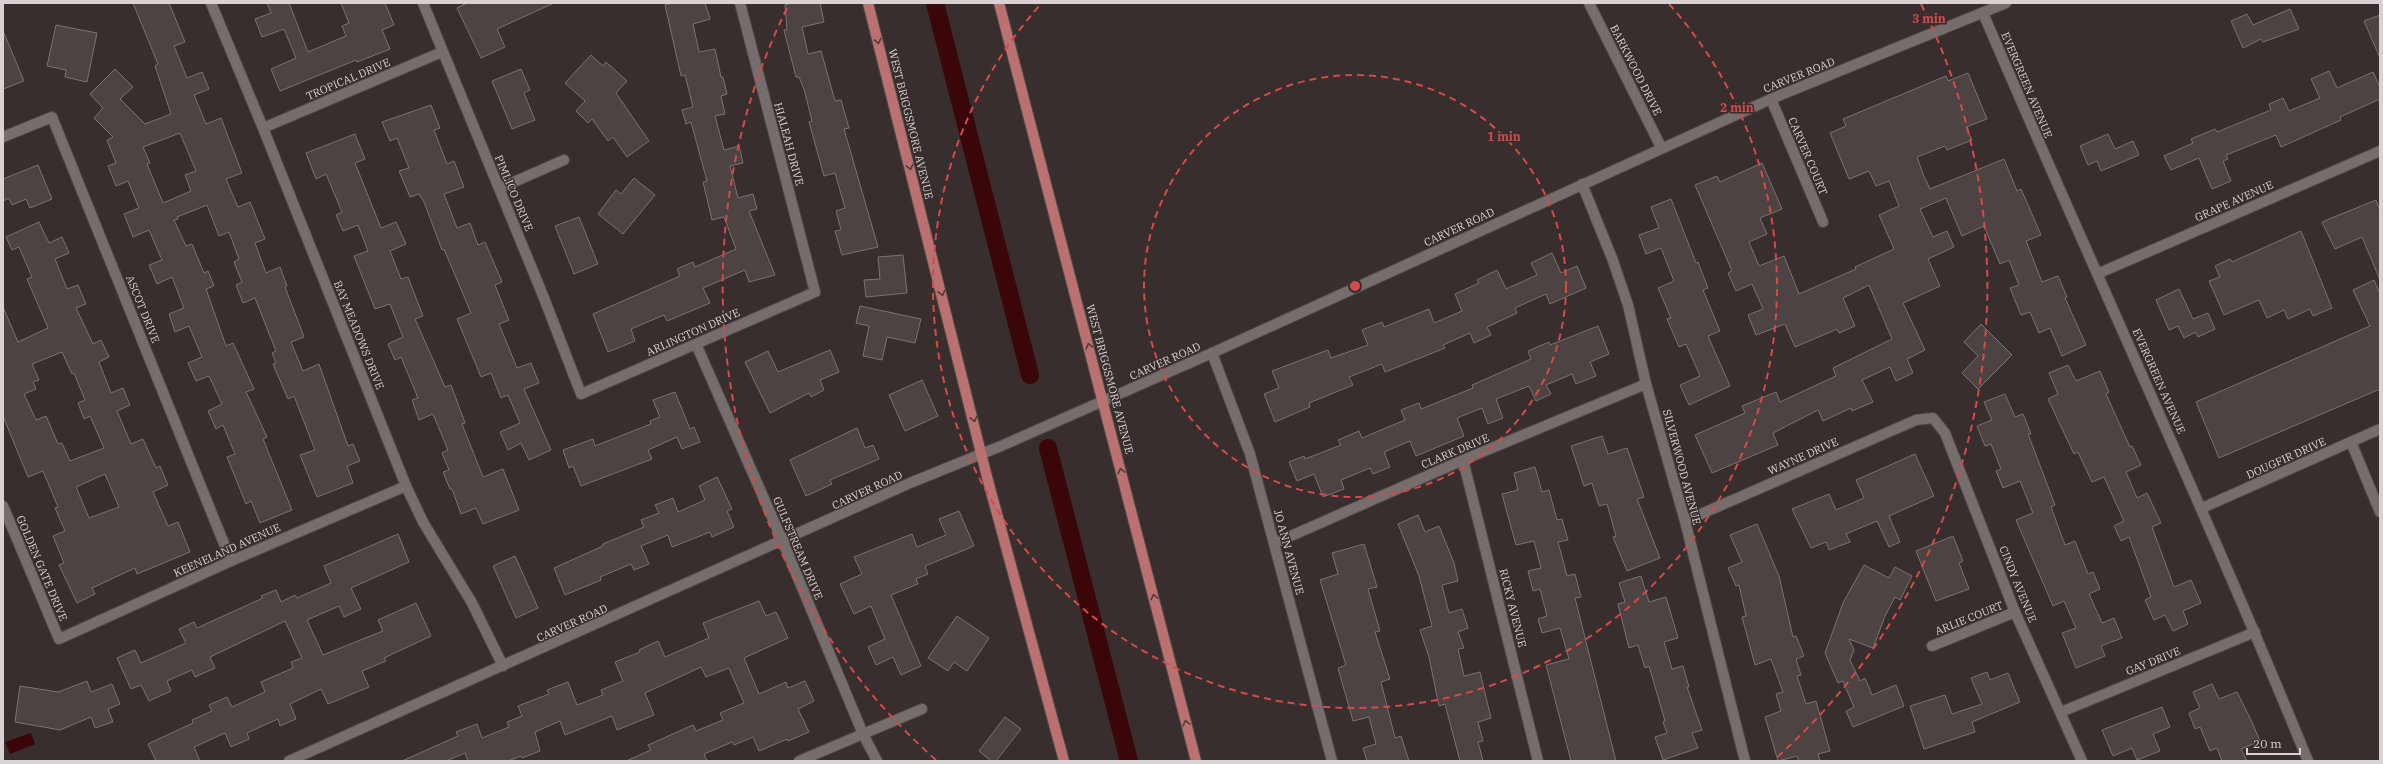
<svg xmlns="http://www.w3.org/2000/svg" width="2383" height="764" viewBox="0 0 2383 764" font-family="'IBM Plex Serif',serif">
  <rect width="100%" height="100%" fill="#372e2d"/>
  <path fill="#3a0609" d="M31,733L35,744L10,754L5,742Z"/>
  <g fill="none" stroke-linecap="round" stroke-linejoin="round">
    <path stroke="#3a0609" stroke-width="18" d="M935,3L1030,375
      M1048,448L1129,761"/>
  </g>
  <path fill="#4d4342" stroke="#7c7271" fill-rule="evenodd" d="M133,3H169L185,42L174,46L187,78L202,72L209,89L194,95L206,124L221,118L242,173L226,179L238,207L250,202L265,239L255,243L266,273L280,267L287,286L285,287L304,337L291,342L303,371L319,364L348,446L353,444L360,461L347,466L353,483L317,497L300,455L315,450L294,396L288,399L273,364L276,363L272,353L276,351L255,298L243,303L236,285L242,282L234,262L239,259L229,232L219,236L207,205L177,217L178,219L174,220L186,246L192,244L204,273L208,271L214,286L206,289L226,346L233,343L254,389L246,392L267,437L263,439L292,510L260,523L251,501L246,504L227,457L235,454L223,425L216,429L208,411L222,404L209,376L196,381L188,363L202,357L189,326L175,332L169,314L184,308L172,277L157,284L149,265L162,260L149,230L133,237L124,214L139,208L128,181L116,186L108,166L116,163L107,140L113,137L94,118L103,108L90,94L115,69L133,87L120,99L145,124L171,114L155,66L158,64ZM180,133L196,171L185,175L191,191L163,203L147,164L150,163L143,147Z
    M267,3H289L308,52L346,36L342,26L349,23L341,3H385L394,25L382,30L390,49L357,62L356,60L280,91L271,69L296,58L284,29L262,37L255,19L271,13Z
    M467,3H554L497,29L505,47L481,58L457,8Z
    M672,3H705L710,19L693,24L699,52L715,49L721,77H723L727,94L721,96L725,114L715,116L724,150L739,146L743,163L730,166L738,198L753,194L757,209L749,211L775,275L749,282L745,270L703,288L710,303L667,321L664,315L631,329L635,341L608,352L593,314L680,276L677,269L693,262L695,267L736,249L724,217L712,220L703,182L707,181L691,122L686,124L682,110L693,107L685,75L681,76L665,5Z
    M792,3H820L824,22L802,27L808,54L821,51L835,101L841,100L849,128L844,129L878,247L842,255L835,231L841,230L836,211L845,208L835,173L824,176L809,122L812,121L804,89L799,77H796L784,30H787L785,5Z
    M2290,9L2299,29L2263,42L2261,39L2243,48L2231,21L2247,14L2253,25Z
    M2380,15V58L2364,21Z
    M56,25L97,33L87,82L65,77L66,70L47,66Z
    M3,31L24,81L3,89Z
    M591,55L603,66L606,62L627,81L616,93L649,141L627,157L613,137L608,141L592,119L588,123L576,111L585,101L565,83Z
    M521,69L530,90L524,93L535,120L512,129L492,81Z
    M2329,71L2337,88L2373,72L2380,87V99L2340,117L2341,120L2281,147L2276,135L2226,155L2228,159L2223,161L2231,181L2212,189L2199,158L2171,170L2164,156L2193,143L2191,139L2215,129L2217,132L2271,110L2269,104L2283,98L2289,111L2320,98L2311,79Z
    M1968,73L1987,119L1966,127L1972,140L1947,150L1945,146L1917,157L1923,174L1930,189L2004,159L2017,191L2021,189L2041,235L2026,241L2042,282L2058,276L2067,297L2065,298L2086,345L2062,356L2050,328L2039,333L2030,312L2021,315L2010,288L2019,285L2009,260L2000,264L1984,226L1962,236L1946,198L1920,209L1933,237L1947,231L1954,247L1928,259L1940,286L1903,303L1925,350L1907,359L1913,373L1896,381L1890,367L1862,380L1873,402L1852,411L1851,408L1823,421L1818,410L1773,433L1778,445L1712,473L1695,435L1745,413L1742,406L1776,392L1780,402L1836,376L1833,368L1892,339L1869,285L1843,298L1855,326L1839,333L1837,329L1795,347L1785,324L1756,335L1748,315L1763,309L1752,284L1736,291L1728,273L1732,271L1695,185L1717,176L1720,182L1762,163L1782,209L1760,218L1767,234L1749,242L1759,266L1784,256L1799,294L1856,269L1855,267L1894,249L1879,215L1899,206L1889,181L1876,186L1869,171L1849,179L1830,133L1846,126L1843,119L1946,76L1948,81Z
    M431,105L440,128L434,130L447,164L454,161L464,187L444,194L457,228L470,223L478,245L485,242L502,282L495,285L509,320L499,324L517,368L531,363L539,383L524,389L551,450L529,460L521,443L508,450L500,432L520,423L508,395L501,398L491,373L481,377L457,319L471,313L444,249L442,250L424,202L419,194L410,197L399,171L409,168L397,138L390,141L382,122Z
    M355,134L365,159L355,163L381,228L396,222L406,244L390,251L401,279L408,277L423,316L415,319L445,387L451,385L465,423L462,424L483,477L503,469L519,510L483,524L476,508L461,514L452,489H450L443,472L449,470L442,453L448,450L433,414L419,420L412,400L418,398L401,357L395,360L388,344L403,337L390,304L375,309L354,256L368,251L358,225L343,231L336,215L342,212L326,174L316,179L306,153Z
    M2108,134L2115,149L2133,141L2139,155L2101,171L2097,161L2088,165L2080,146Z
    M38,165L52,199L30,208L26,199L12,205L9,198L3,201V179Z
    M634,178L655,195L623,234L598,214L616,190L621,194Z
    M1671,199L1696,263L1698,262L1708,288L1703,290L1720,331L1708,336L1730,386L1689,405L1680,385L1700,376L1686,344L1679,347L1667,319L1671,318L1658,288L1674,281L1661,248L1646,254L1639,235L1659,228L1651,207Z
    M2376,200L2380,210V280L2362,237L2335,249L2322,222Z
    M579,217L598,264L574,274L555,226Z
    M39,222L49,243L62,237L69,253L55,259L67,289L78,285L86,304L76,308L93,344L101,340L109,357L99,362L111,393L123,388L130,405L117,411L131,444L143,439L156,468L160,466L168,485L153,492L168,526L178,522L190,552L137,574L135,568L92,588L95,594L77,603L59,565L64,563L53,536L65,531L55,508L58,507L43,471L28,477L3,416V307L18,342L48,328L27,279L32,277L19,247L12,250L6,237ZM62,352L72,374L74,373L85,400L78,403L84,419L90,416L104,448L70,461L62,443L58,444L46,416L36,420L24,394L36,389L33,382L39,380L32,364ZM105,474L119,507L89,518L76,487Z
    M2301,231L2332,308L2313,316L2310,309L2288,319L2284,310L2267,318L2259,300L2224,315L2209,281L2220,277L2215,266L2230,259L2232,262Z
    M1552,253L1561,273L1577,266L1586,288L1550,304L1546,294L1515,308L1517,313L1487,327L1491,335L1474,343L1470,333L1443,345L1445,348L1385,372L1382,364L1349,377L1353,385L1309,403L1310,407L1275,422L1264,394L1279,388L1272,371L1328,350L1331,358L1368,345L1362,330L1382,322L1384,327L1429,309L1434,323L1462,311L1455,294L1479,283L1477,280L1497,270L1506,289L1537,275L1531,263Z
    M903,255L907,293L866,297L864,280L880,279L878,257Z
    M2374,280L2380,294V389L2219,458L2196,402L2370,326L2353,290Z
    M2179,289L2193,319L2208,313L2215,329L2198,337L2196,332L2184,338L2178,326L2169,330L2156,300Z
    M860,306L921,319L915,343L887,337L882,360L863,356L869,326L856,323Z
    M1981,324L2012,355L1978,389L1962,373L1978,356L1964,342Z
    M1598,326L1609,354L1590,362L1596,376L1576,384L1572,374L1546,385L1551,394L1536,401L1529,386L1496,399L1503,418L1488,424L1482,408L1457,418L1464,436L1416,456L1410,441L1384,452L1390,467L1373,474L1370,468L1341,480L1344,489L1323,497L1314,474L1297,481L1289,462L1304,456L1305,459L1341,445L1338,440L1359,431L1362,438L1405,420L1401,410L1419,403L1421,409L1473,388L1472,385L1531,359L1528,351L1549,342L1550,345Z
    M830,350L839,372L820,380L824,390L811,397L809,393L770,413L745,362L768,351L778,372Z
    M2068,365L2076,381L2100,371L2109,392L2106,394L2130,447L2132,446L2141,465L2126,472L2137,498L2147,493L2161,523L2152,527L2174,587L2191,580L2201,603L2183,611L2188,624L2173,631L2165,615L2154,620L2145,600L2151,597L2129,537L2121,541L2114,526L2124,521L2104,477L2092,482L2078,452L2074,454L2048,399L2058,394L2049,373Z
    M922,380L938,416L905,431L889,395Z
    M675,392L690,429L694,427L700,442L682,449L677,437L648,450L652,459L581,486L573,466L569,468L563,450L593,439L595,446L651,424L650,421L660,417L653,400Z
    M2005,394L2015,417L2023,414L2031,434H2028L2055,505L2051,507L2065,545L2075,541L2088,574L2093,572L2100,589L2089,594L2102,623L2114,618L2122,638L2101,646L2105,656L2076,668L2062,633L2076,628L2064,601L2053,606L2016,520L2033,513L2020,481L2003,488L1996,471L2001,469L1991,444L1985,446L1977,426L1992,420L1984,402Z
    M857,428L865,448L873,445L879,459L830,480L832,484L806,496L790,460Z
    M1602,436L1608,454L1627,448L1644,497L1637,499L1660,558L1627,571L1613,537L1616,536L1607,504L1599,506L1592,483L1584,486L1571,446Z
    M1915,454L1934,496L1889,516L1900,542L1889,547L1877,521L1846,534L1850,542L1829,550L1826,542L1811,548L1792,509L1829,494L1836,510L1864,498L1856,480Z
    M1535,467L1542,492L1549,490L1557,520L1562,519L1568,540L1558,542L1567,576L1575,574L1581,597L1575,598L1616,761H1571L1546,665L1569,659L1560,628L1542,633L1538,619L1547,616L1540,589L1533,591L1528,571L1541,568L1534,541L1516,545L1502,494L1518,490L1514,473Z
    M717,477L732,509L727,511L734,527L712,537L710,532L672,547L668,535L641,546L649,564L634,570L631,564L600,577L601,580L565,595L554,568L603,546V544L644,527L641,520L659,513L655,505L673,498L678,512L705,500L699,486Z
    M959,511L974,546L925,566L928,574L916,579L918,584L891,595L921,666L901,675L893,657L876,665L868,647L885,639L871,606L854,614L840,584L862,574L854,557L912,534L917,547L946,535L939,519Z
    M1418,515L1425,532L1439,526L1454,563L1458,581L1442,585L1449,613L1462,609L1468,628L1458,632L1464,648L1458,649L1464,676L1480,672L1491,718L1478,722L1483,741L1478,742L1483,761H1460L1445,704L1439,706L1429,657L1420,630L1432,626L1419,576L1398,524Z
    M1757,524L1779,576L1793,637L1796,636L1804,656L1796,659L1801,675L1797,676L1806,704L1816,701L1830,751L1818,754L1820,761H1799L1797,756L1778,761L1765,717L1781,711L1776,694L1783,692L1771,659L1755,665L1742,617L1746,616L1739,585L1736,586L1728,568L1742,562L1730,535Z
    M398,534L409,562L351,588L361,609L344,617L339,606L307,620L323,655L383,631L378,620L416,603L431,636L384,658L386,661L362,671L369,687L328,704L321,689L290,704L296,719L280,726L278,719L247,733L249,739L231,747L225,733L194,747L200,761H156L148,744L193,723L192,720L212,711L209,705L227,697L232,707L265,692L261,682L293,668L291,662L302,658L285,621L210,657L215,668L195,677L192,670L167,681L171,691L149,701L141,685L131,689L117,658L135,650L141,663L186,643L179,629L194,622L197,628L263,598L261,596L276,590L281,602L295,595L297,598L331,583L324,566Z
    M1953,536L1963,561L1959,563L1969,589L1936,601L1916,551Z
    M1364,544L1377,587L1368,589L1380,631L1375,632L1390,679L1381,682L1395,738L1401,736L1409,761H1367L1363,748L1376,744L1369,717L1353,721L1338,668L1346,665L1320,580L1338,574L1332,553Z
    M515,556L538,608L516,618L493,566Z
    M1864,565L1889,578L1895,567L1912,576L1900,600L1895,597L1885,616L1873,648L1849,639L1854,650L1850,660L1860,681L1865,678L1872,695L1896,685L1904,706L1853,727L1846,711L1854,707L1843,681L1838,683L1825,653L1843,603Z
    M1641,576L1649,602L1666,597L1678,638L1664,642L1672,669L1683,666L1689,687H1687L1702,730L1692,733L1698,748L1663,760L1655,737L1667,733L1663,722L1665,721L1649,666L1645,668L1638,645L1629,648L1618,604L1625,602L1619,583Z
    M759,601L766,616L776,612L788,638L744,658L759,694L786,682L788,688L805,681L814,701L798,709L809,732L788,741L787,739L759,751L753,737L734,745L732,742L704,754L707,761H626L651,750L648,745L693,725L696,731L723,720L720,713L744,703L729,668L706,677L701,667L645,693L654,715L617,730L612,716L565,735L560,721L535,732L540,751L522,758L521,756L508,761H468L465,753L446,761H402L458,736L456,732L477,724L482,738L509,727L507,722L522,716L518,706L549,694L547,690L568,682L577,705L603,695L601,690L623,681L615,662L640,652L639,650L658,641L665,657L709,638L703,623Z
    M957,616L989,638L967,671L954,662L948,671L928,658Z
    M1987,672L1990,680L2008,673L2020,702L1972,722L1975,732L1924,749L1910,706L1945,695L1952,714L1982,704L1971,678Z
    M87,681L91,692L112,684L120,704L108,709L113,722L95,728L91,717L60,730L15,722L20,686L58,692Z
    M2212,684L2219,699L2237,692L2251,720L2260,741L2241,749L2247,761H2222L2217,748L2210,751L2200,727L2195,729L2189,713L2200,708L2193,692Z
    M2162,707L2170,727L2153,734L2160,751L2137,760L2132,748L2113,756L2102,730Z
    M1005,717L1021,729L996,761H991L979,751Z"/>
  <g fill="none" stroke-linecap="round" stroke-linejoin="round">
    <defs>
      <path id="minor" d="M211,3L263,128L406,486L423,522L472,603L503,666
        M423,3L544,298L581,394L815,292L740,3
        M1589,3L1661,147
        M1983,13C2090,263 2205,509 2308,761
        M1771,99L1823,222
        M263,128L442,52
        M3,137L52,117L231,561
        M1582,184L1612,258L1628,305L1646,384L1685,521L1745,761
        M500,188L564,160
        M2097,274L2380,151
        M696,344L783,542L863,734L877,761
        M1212,353L1250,454L1332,761
        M2351,442L2380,512
        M1463,460L1538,761
        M3,506L59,639L231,561L406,486
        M2202,508L2380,429
        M1685,521L1916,420L1933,418L1945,433L2015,612L2082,761
        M1275,543L1463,460L1646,384
        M1932,646L2015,612
        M2061,712L2255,632
        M799,761L922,709"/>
      <path id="tertiary" d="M289,761L910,483L1001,446L1212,353L1771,99L2006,3"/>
      <path id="primary" d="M868,3L987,477L1064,761
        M999,3L1196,761"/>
    </defs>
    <use href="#minor" stroke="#524b4b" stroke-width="12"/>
    <use href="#tertiary" stroke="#524b4b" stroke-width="12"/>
    <use href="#primary" stroke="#524b4b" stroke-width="12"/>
    <use href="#minor" stroke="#776d6c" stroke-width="10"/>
    <use href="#tertiary" stroke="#776d6c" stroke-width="10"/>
    <use href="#primary" stroke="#bb716f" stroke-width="10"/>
  </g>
  <defs><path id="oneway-chevron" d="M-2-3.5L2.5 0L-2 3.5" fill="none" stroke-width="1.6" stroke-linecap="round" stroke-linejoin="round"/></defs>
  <g stroke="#513b3a">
    <use href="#oneway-chevron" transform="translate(878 41) rotate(76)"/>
    <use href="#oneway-chevron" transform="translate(910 167) rotate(76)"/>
    <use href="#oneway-chevron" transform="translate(942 293) rotate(76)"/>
    <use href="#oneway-chevron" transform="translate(1089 346) rotate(-105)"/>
    <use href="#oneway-chevron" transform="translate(974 419) rotate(76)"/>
    <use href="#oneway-chevron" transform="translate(1121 471) rotate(-104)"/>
    <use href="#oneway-chevron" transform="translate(1154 597) rotate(-104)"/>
    <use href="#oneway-chevron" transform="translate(1186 723) rotate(-104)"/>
  </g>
  <g fill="none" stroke="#d64a4a" stroke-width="2" stroke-dasharray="7 5">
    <circle cx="1355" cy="286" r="211"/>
    <path d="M1669 4A422 422 0 1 1 1041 4"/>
    <path d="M936 760A633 633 0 0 1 789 4M1921 4A633 633 0 0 1 1774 760"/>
  </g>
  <g text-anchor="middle" stroke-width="3" stroke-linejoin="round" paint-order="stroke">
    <g font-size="11" fill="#d8d2d2" stroke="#372e2d">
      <text transform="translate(1636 70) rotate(63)" y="4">BARKWOOD DRIVE</text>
      <text transform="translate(1799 75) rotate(-22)" y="4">CARVER ROAD</text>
      <text transform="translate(348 79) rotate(-23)" y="4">TROPICAL DRIVE</text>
      <text transform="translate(2027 85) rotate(67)" y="4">EVERGREEN AVENUE</text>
      <text transform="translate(911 124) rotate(76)" y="4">WEST BRIGGSMORE AVENUE</text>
      <text transform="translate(789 144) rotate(75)" y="4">HIALEAH DRIVE</text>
      <text transform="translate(1808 156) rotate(67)" y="4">CARVER COURT</text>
      <text transform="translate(514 193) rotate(67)" y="4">PIMLICO DRIVE</text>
      <text transform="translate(2234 201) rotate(-24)" y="4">GRAPE AVENUE</text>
      <text transform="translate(1459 227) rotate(-25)" y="4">CARVER ROAD</text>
      <text transform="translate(143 309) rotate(68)" y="4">ASCOT DRIVE</text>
      <text transform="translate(693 332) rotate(-24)" y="4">ARLINGTON DRIVE</text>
      <text transform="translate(359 335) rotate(68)" y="4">BAY MEADOWS DRIVE</text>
      <text transform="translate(1165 361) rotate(-24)" y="4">CARVER ROAD</text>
      <text transform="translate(1110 379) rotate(75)" y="4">WEST BRIGGSMORE AVENUE</text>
      <text transform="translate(2159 381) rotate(66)" y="4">EVERGREEN AVENUE</text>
      <text transform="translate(1455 451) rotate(-23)" y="4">CLARK DRIVE</text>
      <text transform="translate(1803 456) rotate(-24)" y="4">WAYNE DRIVE</text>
      <text transform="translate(2286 458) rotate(-24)" y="4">DOUGFIR DRIVE</text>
      <text transform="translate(1682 467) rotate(75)" y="4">SILVERWOOD AVENUE</text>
      <text transform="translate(867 490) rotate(-25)" y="4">CARVER ROAD</text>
      <text transform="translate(798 548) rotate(67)" y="4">GULFSTREAM DRIVE</text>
      <text transform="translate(227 550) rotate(-24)" y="4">KEENELAND AVENUE</text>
      <text transform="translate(1289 552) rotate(75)" y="4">JO ANN AVENUE</text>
      <text transform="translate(42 568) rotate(67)" y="4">GOLDEN GATE DRIVE</text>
      <text transform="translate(2018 584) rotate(68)" y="4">CINDY AVENUE</text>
      <text transform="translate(1513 608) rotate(76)" y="4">RICKY AVENUE</text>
      <text transform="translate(1969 618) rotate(-22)" y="4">ARLIE COURT</text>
      <text transform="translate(572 623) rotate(-24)" y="4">CARVER ROAD</text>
      <text transform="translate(2153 661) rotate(-22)" y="4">GAY DRIVE</text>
    </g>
  </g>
  <circle cx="1355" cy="286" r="6" fill="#d64a4a" stroke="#372e2d" stroke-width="2"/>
  <g font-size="12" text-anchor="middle" font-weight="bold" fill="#d64a4a" stroke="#372e2d" stroke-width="3" stroke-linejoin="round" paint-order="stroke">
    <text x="1929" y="23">3 min</text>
    <text x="1737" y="112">2 min</text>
    <text x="1504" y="141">1 min</text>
  </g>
  <rect width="2383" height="764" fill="none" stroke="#d8d2d2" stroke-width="8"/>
  <path d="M2247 748v6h53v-6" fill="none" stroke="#d8d2d2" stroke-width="2"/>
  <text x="2253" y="748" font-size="12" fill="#d8d2d2" stroke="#372e2d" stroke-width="3" paint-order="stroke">20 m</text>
</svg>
